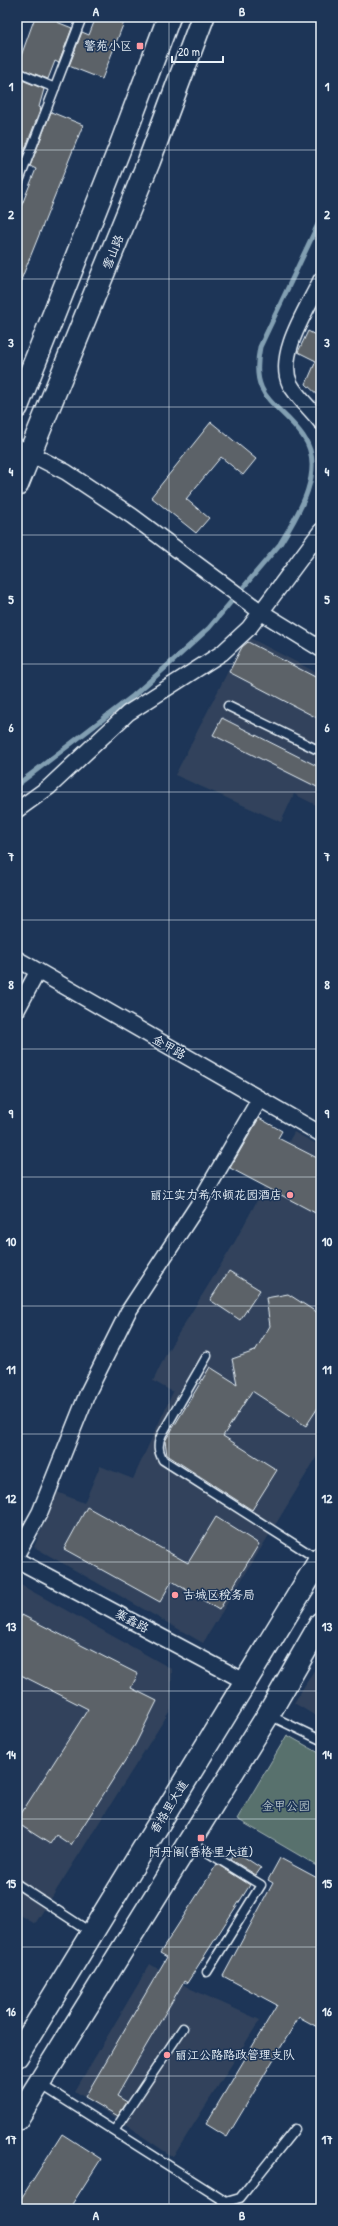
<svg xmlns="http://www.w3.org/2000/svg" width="338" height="2226" viewBox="0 0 338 2226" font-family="'Patrick Hand','LXGW WenKai TC',sans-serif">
  <rect width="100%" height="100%" fill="#1d3557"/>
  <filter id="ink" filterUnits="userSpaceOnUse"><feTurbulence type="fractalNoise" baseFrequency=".025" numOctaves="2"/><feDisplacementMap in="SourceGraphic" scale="8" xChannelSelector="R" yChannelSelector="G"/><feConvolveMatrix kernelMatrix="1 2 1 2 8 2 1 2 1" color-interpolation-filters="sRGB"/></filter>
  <g filter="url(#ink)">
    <path fill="#30425c" d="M246,636L321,675V799L318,806L294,794L281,822L175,775Z
      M294,1132L321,1146V1450L203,1643L34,1547L57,1492L84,1503L100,1466L133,1479L173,1392L153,1381L167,1352L233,1245Z
      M19,1584L172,1669L171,1709L35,1924L17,1913V1587Z
      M321,1659V1719L294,1703Z
      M150,1964L189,1988L260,2020L173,2157L75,2091Z"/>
    <path fill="#59716d" stroke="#a0b1b2" d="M287,1735L321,1754V1868L237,1819Z"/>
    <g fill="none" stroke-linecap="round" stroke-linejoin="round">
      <path stroke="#829fb2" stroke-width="5" d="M17,785L133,696L175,659L209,628L280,544C298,515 327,469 303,436C278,401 249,400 260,347L321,218"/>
    </g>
    <path fill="#5b6267" stroke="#e8f1f8" d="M35,17H59L57,22L72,28L59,63L55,61L48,79L17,67Z
      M96,17H126L102,79L69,66L82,32L89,35Z
      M17,78L44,89L39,107L41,108L20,162L17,161Z
      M51,112L83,125L17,290V217L36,169L30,166Z
      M308,331L321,338V398L306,384L316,361L298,352Z
      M211,422L256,459L243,475L221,457L186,499L209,518L196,533L151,497Z
      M248,642L321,680V720L229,672L242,647Z
      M222,718L321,768V789L213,735Z
      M259,1118L282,1131L278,1138L321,1160V1216L230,1168Z
      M229,1271L260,1290L240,1320L210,1300Z
      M288,1294L321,1315V1403L306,1426L252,1391L223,1436L277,1470L252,1510L167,1455L165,1441L210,1367L237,1384L232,1359L255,1351L270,1326L266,1298Z
      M87,1507L188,1563L216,1517L259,1544L219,1610L172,1581L160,1602L64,1549Z
      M22,1615L138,1674L131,1688L157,1701L135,1745L71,1845L56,1835L50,1844L17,1823V1820L88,1709L17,1673V1625Z
      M235,1851L261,1868L256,1875L230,1859Z
      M280,1858L321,1880V2029L299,2017L227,2137L206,2124L277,2005L223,1976L273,1883L268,1880Z
      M217,1864L250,1885L187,1983L184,1981L133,2068L117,2096L127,2102L118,2116L85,2097L167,1957L160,1953Z
      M62,2134L101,2159L69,2209H17V2205Z"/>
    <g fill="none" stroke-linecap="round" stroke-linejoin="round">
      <defs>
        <path id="lane" d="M17,72L55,88
          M17,186L82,17
          M228,706L316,749L321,747
          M207,1356L162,1434C157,1444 158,1451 163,1460L319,1560
          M269,1715L321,1740
          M191,1842L261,1885L207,1972
          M17,1884L92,1933
          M40,2084L226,2202L240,2198L295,2129
          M114,2131L183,2028"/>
        <path id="street" d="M321,280C308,308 276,354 290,384C297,397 312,410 321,422
          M17,447L66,472L132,516L261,612L321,649
          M17,810L49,787L128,713L222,653L249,628L321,531
          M17,959L321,1134
          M17,1010L38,971
          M17,1554L40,1512L88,1392L128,1312L198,1205L259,1100
          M17,1560L246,1682"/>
        <path id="secondary" d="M17,407L119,150L169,17
          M17,485L149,161L203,17
          M17,2056L321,1558
          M17,2119L268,1715L321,1623"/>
      </defs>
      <use href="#lane" stroke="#e8f1f8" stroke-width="11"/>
      <use href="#street" stroke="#e8f1f8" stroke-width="18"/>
      <use href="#secondary" stroke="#e8f1f8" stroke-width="25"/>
      <use href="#lane" stroke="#1d3557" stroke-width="8"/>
      <use href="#street" stroke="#1d3557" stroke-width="15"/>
      <use href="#secondary" stroke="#1d3557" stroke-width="22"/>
    </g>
  </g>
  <path fill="none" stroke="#e8f1f8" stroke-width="1" stroke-opacity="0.55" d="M169,17V2209M17,150H321M17,279H321M17,407H321M17,535H321M17,664H321M17,792H321M17,920H321M17,1049H321M17,1177H321M17,1306H321M17,1434H321M17,1562H321M17,1691H321M17,1819H321M17,1947H321M17,2076H321"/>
  <g fill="#ff9aa2" stroke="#1d3557" stroke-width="1.5">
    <rect x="136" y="42" width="8" height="8" rx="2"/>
    <circle cx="290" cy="1195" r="4"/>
    <circle cx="175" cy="1595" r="4"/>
    <rect x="197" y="1834" width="8" height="8" rx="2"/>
    <circle cx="167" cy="2055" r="4"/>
  </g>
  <g text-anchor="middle" stroke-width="3" stroke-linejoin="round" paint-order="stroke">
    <g font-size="12" fill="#e8f1f8" stroke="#1d3557" text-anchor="end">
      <text x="132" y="50">警苑小区</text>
      <text x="282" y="1199">丽江实力希尔顿花园酒店</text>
      <text x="183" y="1599" text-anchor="start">古城区税务局</text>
      <text x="201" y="1856" text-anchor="middle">阿丹阁(香格里大道)</text>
      <text x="175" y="2059" text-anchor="start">丽江公路路政管理支队</text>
    </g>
    <g font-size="12" fill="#e8f1f8" stroke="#1d3557">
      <text transform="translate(113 252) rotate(-68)" y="4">雪山路</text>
      <text transform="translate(169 1047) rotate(30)" y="4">金甲路</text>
      <text transform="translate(132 1621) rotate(28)" y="4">寨鑫路</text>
      <text transform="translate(169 1807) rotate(-58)" y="4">香格里大道</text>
    </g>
    <g font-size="12" fill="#b6c4c7" stroke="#1d3557">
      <text x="286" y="1810">金甲公园</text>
    </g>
  </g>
  <rect width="338" height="2226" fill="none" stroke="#1d3557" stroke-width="44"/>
  <path d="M172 56v6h51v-6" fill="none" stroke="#e8f1f8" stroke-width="2"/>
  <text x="178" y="56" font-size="12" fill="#e8f1f8" stroke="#1d3557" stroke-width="3" paint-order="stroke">20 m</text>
  <rect x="22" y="22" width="294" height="2182" fill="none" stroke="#e8f1f8" stroke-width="1.5"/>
  <g font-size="13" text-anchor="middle" font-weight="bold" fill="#e8f1f8">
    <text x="96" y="16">A</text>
    <text x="242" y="16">B</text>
    <text x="11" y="91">1</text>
    <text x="327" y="91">1</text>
    <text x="11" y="219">2</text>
    <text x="327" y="219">2</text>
    <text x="11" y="347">3</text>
    <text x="327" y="347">3</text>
    <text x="11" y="476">4</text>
    <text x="327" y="476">4</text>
    <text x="11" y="604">5</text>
    <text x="327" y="604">5</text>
    <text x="11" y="732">6</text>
    <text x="327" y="732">6</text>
    <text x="11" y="861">7</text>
    <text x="327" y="861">7</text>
    <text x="11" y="989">8</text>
    <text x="327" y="989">8</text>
    <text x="11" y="1118">9</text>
    <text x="327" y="1118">9</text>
    <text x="11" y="1246">10</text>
    <text x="327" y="1246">10</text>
    <text x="11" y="1374">11</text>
    <text x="327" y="1374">11</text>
    <text x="11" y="1503">12</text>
    <text x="327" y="1503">12</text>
    <text x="11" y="1631">13</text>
    <text x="327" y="1631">13</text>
    <text x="11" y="1759">14</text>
    <text x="327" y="1759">14</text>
    <text x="11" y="1888">15</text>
    <text x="327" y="1888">15</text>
    <text x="11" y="2016">16</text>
    <text x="327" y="2016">16</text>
    <text x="11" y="2144">17</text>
    <text x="327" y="2144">17</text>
    <text x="96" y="2220">A</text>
    <text x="242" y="2220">B</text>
  </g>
</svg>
